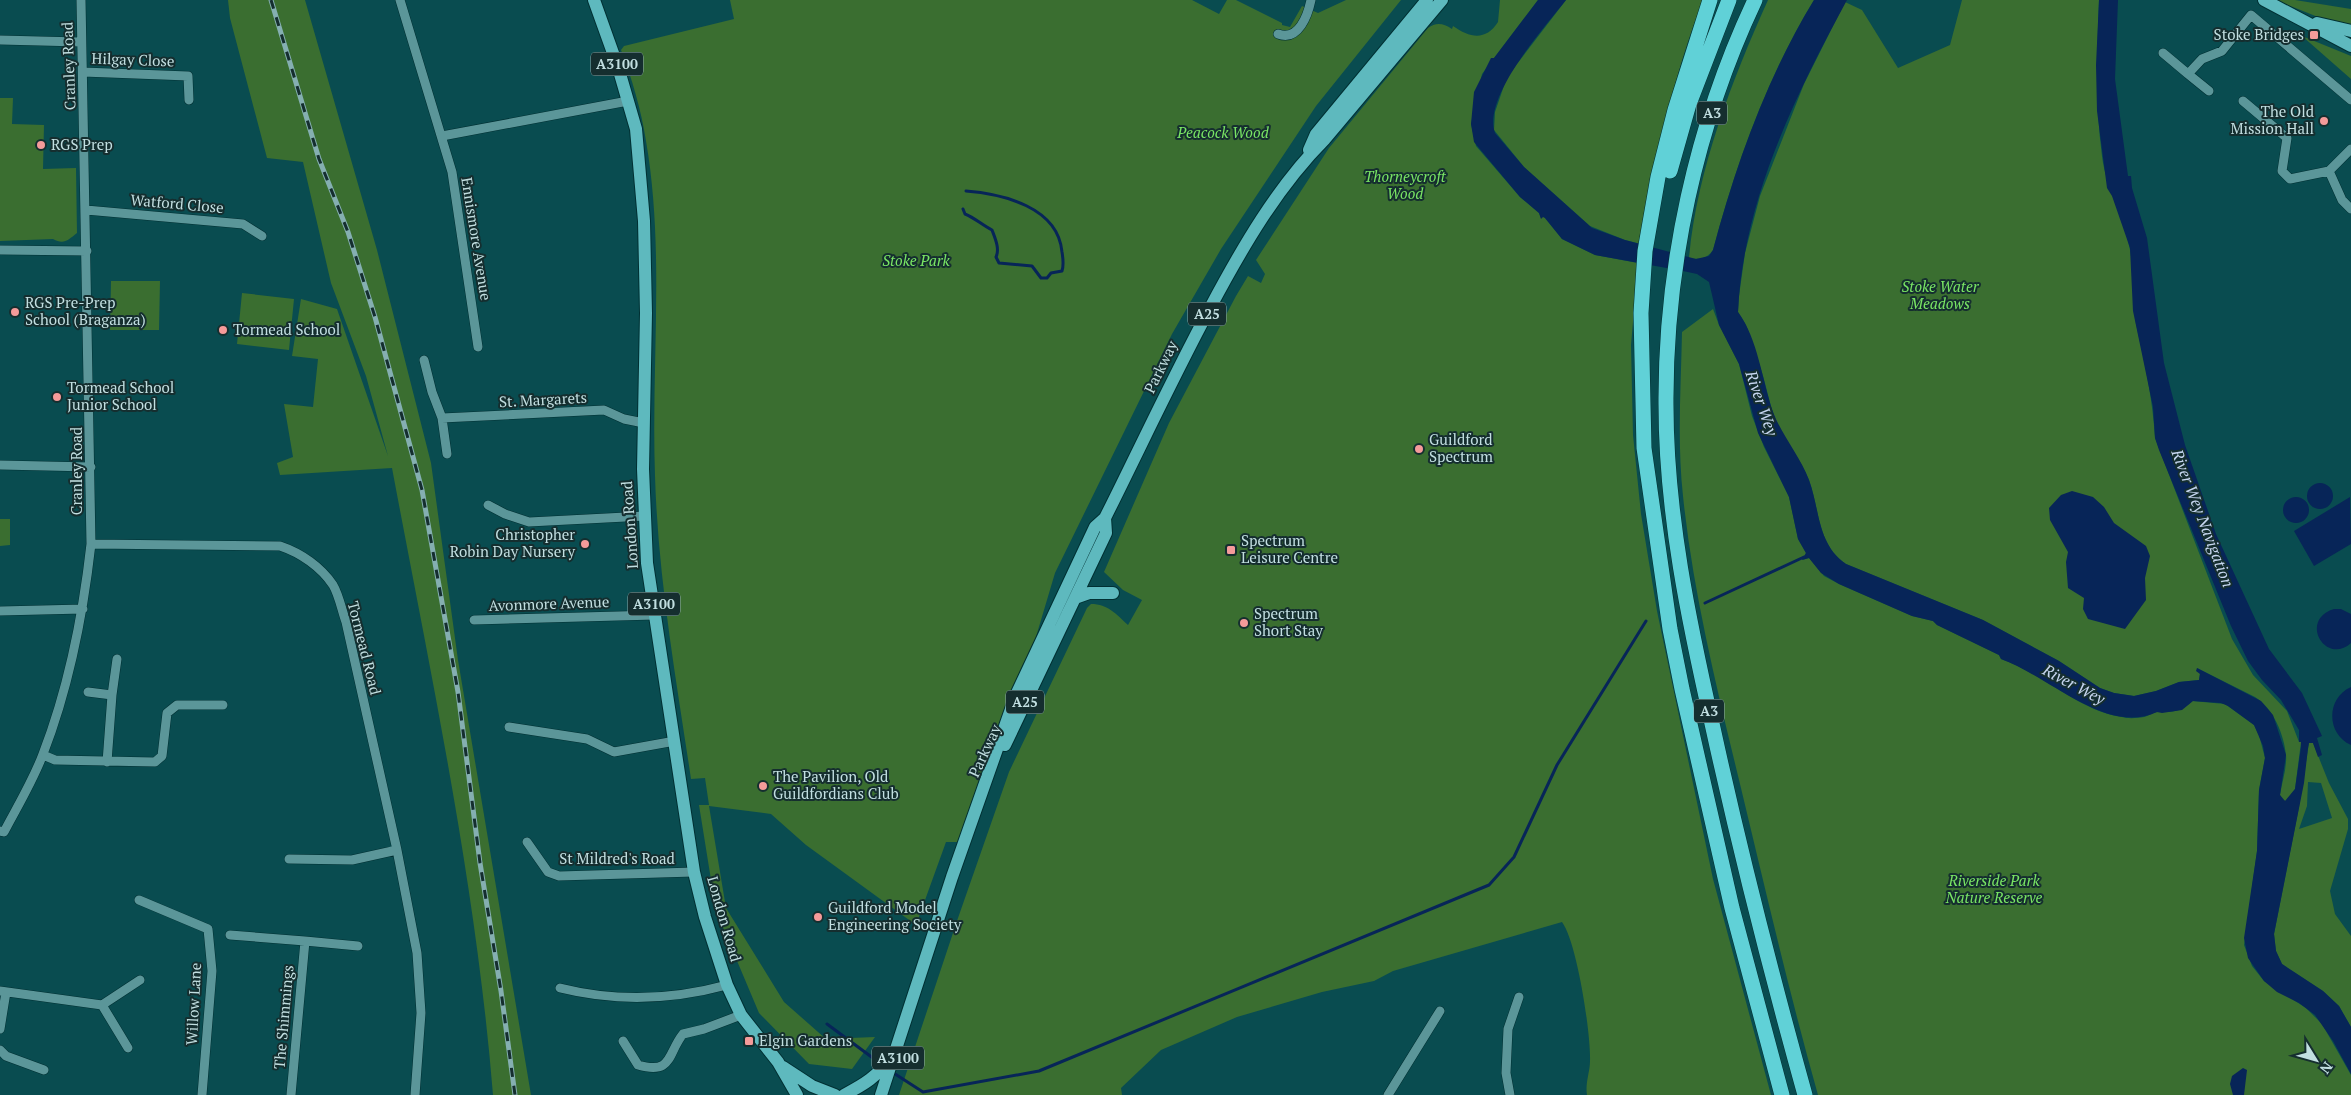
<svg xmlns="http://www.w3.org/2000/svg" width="2351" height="1095" viewBox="0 0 2351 1095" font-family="'PT Serif',serif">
  <rect width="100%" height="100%" fill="#094c50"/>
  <path fill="#3a6e30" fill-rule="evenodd" d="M228,0H305L377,250L431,463L458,660L531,1095H493C476,884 431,676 392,468L280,475L277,463L293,457L284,404L313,407L318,359L292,356L301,299L337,309L388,456L366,376L331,283L303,162L267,158L230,18Z
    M730,0H1192L1219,14L1227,0H1236L1282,23V25L1290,27L1302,6L1318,13L1346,0H1401L1316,106L1221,249L1172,334L1055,573L1030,657L959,842H946L916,925L806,845L771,814L709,806L726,908L784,1002L826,1039L875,1037L852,1069L809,1064L759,1013L716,911L699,805H709L705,778L691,779C676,678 658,578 655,476C651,364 665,251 646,141C641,109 632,79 621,50L624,46L734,19Z
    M1500,0H1538L1482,74L1471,124L1476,146L1520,197L1539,213L1541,218L1543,216L1545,218L1562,239L1595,255L1638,263L1631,345L1633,435L1641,514L1657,611L1713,879L1771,1095H1587C1585,1083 1590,1072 1590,1061C1591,1034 1577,942 1562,922L1393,971L1374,981L1322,992L1237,1017L1161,1050L1121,1088L1122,1095H899L958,918L1009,772L1087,608L1091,604C1108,604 1116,614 1128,625L1142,600L1123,590L1104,572L1169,423L1236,296L1248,276L1261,283L1265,274L1256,260L1329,148L1428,28C1436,22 1443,23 1452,29L1453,26C1470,38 1486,41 1498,22Z
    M1566,0H1703C1672,79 1655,161 1641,244L1625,240L1590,226L1524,167L1494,130L1495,112L1507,77Z
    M1768,0H1814C1767,77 1736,164 1713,250C1707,259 1699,260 1689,258C1697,170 1732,80 1768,0Z
    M1962,0H2099C2097,52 2095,104 2102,156C2106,189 2124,217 2130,250C2135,277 2131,306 2138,333C2146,368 2153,403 2155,438L2232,639L2253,675L2287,711L2299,742H2301L2295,789L2286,801L2282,800L2280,795C2282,782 2287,768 2286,755C2284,734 2273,708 2255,697L2197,668L2200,673L2199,680L2179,682L2156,691L2134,696L2114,693L2100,688L2059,661L1983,620L1846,564C1817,544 1820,510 1809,480C1801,460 1788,445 1779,427C1771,411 1768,393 1763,376C1758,359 1752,342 1746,325L1738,312L1739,296L1745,253L1760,196L1804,84L1845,2L1862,10L1898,68L1950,45Z
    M2275,0H2295L2351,9V26L2323,19Z
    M2302,36L2351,56V79Z
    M0,98H13L12,124L44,125L43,169L76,168L77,233C68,240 64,245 53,239L0,241Z
    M111,281H160L159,330H110Z
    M242,293L294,299L289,350L237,344Z
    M1713,309L1719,325L1739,364L1752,416L1764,447L1789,497L1798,539L1806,553L1802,560L1809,558L1824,576L1839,584L1912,616L1933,621L1937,625L1999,655L2001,659C2042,673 2081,712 2122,717C2129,719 2137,718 2144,717C2149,716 2153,712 2158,712C2174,712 2181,712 2192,701L2225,704L2254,725L2259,735L2265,758L2259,790L2257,851L2244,945L2252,966L2264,981L2306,1008L2322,1024L2351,1075V1095H1818C1789,992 1765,888 1740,784C1717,689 1693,593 1683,496C1677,442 1681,386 1682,332Z
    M0,519H10V545L0,546Z
    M2309,743H2313L2329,783L2348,819V829L2330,891L2335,914L2351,936V1027L2339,1006L2323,991L2282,964L2276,951L2274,934L2299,807ZM2308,782L2321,783L2332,818L2299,829L2307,806Z"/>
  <path fill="#072558" d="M1538,0H1566C1544,28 1482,97 1495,133L1524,167L1592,228L1625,240L1696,259L1709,256L1713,250C1736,164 1767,77 1814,0H1847C1795,96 1743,201 1738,312C1758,339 1762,380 1773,412C1782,436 1800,456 1809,480C1820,510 1817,544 1846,564L1983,620L2059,661L2100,688L2114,693L2134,696L2156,691L2179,682L2199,680L2200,674L2196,671L2197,668L2261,701L2273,715L2286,755L2280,795L2285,801L2295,789L2301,747V742H2299V730L2281,700L2262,680L2248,661L2231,626L2159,450L2155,438L2153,407L2133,311L2130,248L2112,196L2107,188L2097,111L2096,65L2099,0H2118L2115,79L2128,176H2131L2132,188L2147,238L2164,363L2185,445L2216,534L2269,649L2302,693L2322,736L2317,738L2322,755L2318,757L2313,743H2309L2308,748L2304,783L2274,934L2276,951L2282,964L2323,991L2339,1006L2351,1027V1074L2333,1041L2315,1015L2299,1003L2277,992L2264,981L2248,958L2244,938L2257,851L2259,790L2265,758L2263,746L2254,725L2228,706L2221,703L2193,701L2182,710L2162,713L2157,712C2107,736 2049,676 2001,659L1999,655L1937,625L1933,621L1912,616L1839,584L1821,573L1809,558L1802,560L1806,553L1798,539L1789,497L1758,433L1739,364L1719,325L1709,282L1697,274L1683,271L1595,255L1562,239L1545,218L1543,217L1541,219L1539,213L1520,197L1474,142L1471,124L1474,92L1491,58H1494Z
    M2307 496a13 13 0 1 1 26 0a13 13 0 1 1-26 0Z
    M2072,491L2093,497L2104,507L2114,523L2146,546L2150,556L2145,578L2146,600L2125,629L2088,619L2083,609L2084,598L2068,588L2066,562L2068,552L2050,520L2049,508L2061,495Z
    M2283 510a13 13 0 1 1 26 0a13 13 0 1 1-26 0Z
    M2350,497L2351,544L2314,566L2294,531Z
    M2334,609H2341L2351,614V643C2326,666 2298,620 2334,609Z
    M2351,687V745C2326,734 2326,698 2351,687Z
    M2243,1068L2247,1070L2244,1095H2233L2230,1084L2232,1076Z"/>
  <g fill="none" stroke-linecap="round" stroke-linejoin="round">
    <path stroke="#072558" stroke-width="3" d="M963,209L965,214C975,218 982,225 992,230C995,238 1000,249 996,257L999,263L1032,266L1041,278H1047L1051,273L1062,271C1064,265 1063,258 1062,252C1058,207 1003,194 966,191
      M1705,603L1804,557
      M827,1024L881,1064
      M892,1072L923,1092L1039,1071L1489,885L1514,857L1557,765L1646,621"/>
    <defs>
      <path id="minor" d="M400,0L452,172L478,347
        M1278,34C1299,42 1308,14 1311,0
        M0,40L80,42
        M2163,53L2188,74
        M83,72L188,76L189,100
        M2209,91L2188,74L2202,59L2222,51L2251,15L2351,100
        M2243,101L2287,138L2282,171L2290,179L2329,171
        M442,136L628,101
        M2351,149L2329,171L2342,200L2351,209
        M86,210L243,224L262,236
        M0,250L87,251
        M424,360L432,392L442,418L604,410L624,419L644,423
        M442,418L447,454
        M0,465L91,467
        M488,505L505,514L529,522L645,516
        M91,544L280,546C301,553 321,567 333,585C339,595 342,611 346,622L397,850L417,953L421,1013L415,1095
        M0,611L83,609
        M474,620L655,615
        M88,692L112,695L107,762
        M112,695L117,659
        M509,727L587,739L614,752L675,741
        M43,755L55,760L155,762L162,756L167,713L177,705H223
        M0,831L4,832C17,807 33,781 43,754C69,687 83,615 91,544L81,0
        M527,842L548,872L559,876L694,872
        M289,859L352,860L397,850
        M139,900L208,929L212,971L202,1095
        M230,935L305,941L291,1095
        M305,941L358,946
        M560,988C616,1002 672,1000 727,985
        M0,991L102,1005L128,1048
        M102,1005L140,980
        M0,1029L6,992
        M623,1041L638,1065C673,1075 667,1054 683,1034L704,1029L741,1015
        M0,1050L6,1056L44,1070
        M1388,1095L1440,1011
        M1510,1095L1506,1073L1508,1029L1519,997"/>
      <path id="major" d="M594,0L618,67L636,129L644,221L646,313L643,469L647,563L694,872L705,917L727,985L741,1015L778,1062L797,1095
        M2264,0L2351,46
        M2317,23L2351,31
        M1309,150L1316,134L1427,0
        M1075,598L1089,593H1113
        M1005,745L1106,533L1105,518
        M783,1067L812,1086L835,1095
        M844,1095C863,1085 879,1076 890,1057
        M881,1095L952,877L1016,695L1095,527L1105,518C1140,448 1173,377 1210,308C1242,248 1277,187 1325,139L1442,0"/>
      <path id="highway" d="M1710,0L1675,110L1658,177L1645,251L1641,313L1644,448L1670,629L1682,689L1732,908L1782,1095
        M1755,0C1696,125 1665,267 1666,405C1666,514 1689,622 1713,728C1740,851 1771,973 1805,1095
        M1670,171L1689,104L1729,0"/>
    </defs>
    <use href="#minor" stroke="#003033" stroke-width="10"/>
    <use href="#major" stroke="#003033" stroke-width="14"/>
    <use href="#highway" stroke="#003033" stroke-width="16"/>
    <use href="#minor" stroke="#5b9699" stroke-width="9"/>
    <use href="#major" stroke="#5eb9be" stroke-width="12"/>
    <use href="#highway" stroke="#60d1d7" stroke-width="15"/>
    <defs>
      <path id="rail" d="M271,0L319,159L348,232L375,317L422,490L458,692L480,863L501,991L515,1095"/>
    </defs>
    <use href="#rail" stroke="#85afb1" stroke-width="5"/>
    <use href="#rail" stroke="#152e2f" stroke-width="3" stroke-dasharray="9" stroke-linecap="butt"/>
  </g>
  <g fill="#f59b9a" stroke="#152e2f" stroke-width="2">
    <rect x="2309" y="30" width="10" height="10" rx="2.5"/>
    <circle cx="2324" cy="121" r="5"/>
    <circle cx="41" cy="145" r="5"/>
    <circle cx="15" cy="312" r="5"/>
    <circle cx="223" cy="330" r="5"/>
    <circle cx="57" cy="397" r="5"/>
    <circle cx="1419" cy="449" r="5"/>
    <circle cx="585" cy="544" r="5"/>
    <rect x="1226" y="545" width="10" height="10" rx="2.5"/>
    <circle cx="1244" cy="623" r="5"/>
    <circle cx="763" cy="786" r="5"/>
    <circle cx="818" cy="917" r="5"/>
    <rect x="744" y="1036" width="10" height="10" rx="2.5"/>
  </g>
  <g text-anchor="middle" stroke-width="4" stroke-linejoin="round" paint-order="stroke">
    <g fill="#152e2f" stroke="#8eaaac" stroke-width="1">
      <rect x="591" y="52.5" width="52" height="23" rx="4"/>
      <rect x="1697" y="101.5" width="30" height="23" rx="4"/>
      <rect x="1188" y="302.5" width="38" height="23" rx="4"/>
      <rect x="628" y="592.5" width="52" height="23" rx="4"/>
      <rect x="1006" y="690.5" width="38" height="23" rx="4"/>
      <rect x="1694" y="699.5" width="30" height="23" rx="4"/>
      <rect x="872" y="1046.5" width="52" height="23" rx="4"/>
    </g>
    <g font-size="14" font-weight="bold" fill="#c2dfe1">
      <text x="617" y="69">A3100</text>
      <text x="1712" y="118">A3</text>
      <text x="1207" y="319">A25</text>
      <text x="654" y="609">A3100</text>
      <text x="1025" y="707">A25</text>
      <text x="1709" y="716">A3</text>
      <text x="898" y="1063">A3100</text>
    </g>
    <g font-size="15" fill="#c2dfe1" stroke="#152e2f" text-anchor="start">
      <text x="2304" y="40" text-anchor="end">Stoke Bridges</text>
      <text x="2314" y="117" text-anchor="end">The Old<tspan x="2314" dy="17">Mission Hall</tspan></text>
      <text x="51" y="150">RGS Prep</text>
      <text x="25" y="308">RGS Pre-Prep<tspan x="25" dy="17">School (Braganza)</tspan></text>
      <text x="233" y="335">Tormead School</text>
      <text x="67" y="393">Tormead School<tspan x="67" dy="17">Junior School</tspan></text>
      <text x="1429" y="445">Guildford<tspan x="1429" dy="17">Spectrum</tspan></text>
      <text x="575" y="540" text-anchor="end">Christopher<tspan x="575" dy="17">Robin Day Nursery</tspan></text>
      <text x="1241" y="546">Spectrum<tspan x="1241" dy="17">Leisure Centre</tspan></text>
      <text x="1254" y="619">Spectrum<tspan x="1254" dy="17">Short Stay</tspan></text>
      <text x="773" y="782">The Pavilion, Old<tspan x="773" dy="17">Guildfordians Club</tspan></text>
      <text x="828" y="913">Guildford Model<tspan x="828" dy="17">Engineering Society</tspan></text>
      <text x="759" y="1046">Elgin Gardens</text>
    </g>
    <g font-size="15" fill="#c2dfe1" stroke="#152e2f">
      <text transform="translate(133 60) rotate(2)" y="5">Hilgay Close</text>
      <text transform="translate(69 66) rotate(-92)" y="5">Cranley Road</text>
      <text transform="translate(177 204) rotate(5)" y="5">Watford Close</text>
      <text transform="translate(476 239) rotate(81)" y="5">Ennismore Avenue</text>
      <text transform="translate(1161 367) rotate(-64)" y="5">Parkway</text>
      <text transform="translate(543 400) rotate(-3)" y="5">St. Margarets</text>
      <text transform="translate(77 471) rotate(-90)" y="5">Cranley Road</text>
      <text transform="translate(630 525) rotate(-94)" y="5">London Road</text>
      <text transform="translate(549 604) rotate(-2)" y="5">Avonmore Avenue</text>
      <text transform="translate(364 648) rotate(76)" y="5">Tormead Road</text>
      <text transform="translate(985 751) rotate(-65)" y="5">Parkway</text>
      <text x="617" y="864">St Mildred's Road</text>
      <text transform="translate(724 919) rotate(74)" y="5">London Road</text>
      <text transform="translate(194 1004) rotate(-87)" y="5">Willow Lane</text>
      <text transform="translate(284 1017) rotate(-85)" y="5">The Shimmings</text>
    </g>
    <g font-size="15" font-style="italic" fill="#79e564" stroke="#152e2f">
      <text x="1223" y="138">Peacock Wood</text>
      <text x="1405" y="182">Thorneycroft<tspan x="1405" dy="17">Wood</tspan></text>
      <text x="916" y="266">Stoke Park</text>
      <text x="1940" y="292">Stoke Water<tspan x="1940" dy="17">Meadows</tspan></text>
      <text x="1994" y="886">Riverside Park<tspan x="1994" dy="17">Nature Reserve</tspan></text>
    </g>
    <g font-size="16" font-style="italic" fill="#c6d6ef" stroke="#152e2f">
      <text transform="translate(1762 403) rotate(71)" y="6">River Wey</text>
      <text transform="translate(2203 518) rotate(69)" y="6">River Wey Navigation</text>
      <text transform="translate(2074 684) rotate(28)" y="6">River Wey</text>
    </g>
  </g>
  <g transform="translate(2316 1060) rotate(127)" stroke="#152e2f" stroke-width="4" paint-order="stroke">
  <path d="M0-4L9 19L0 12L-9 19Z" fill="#c2dfe1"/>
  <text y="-8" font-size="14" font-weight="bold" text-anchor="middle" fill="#c2dfe1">N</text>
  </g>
</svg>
